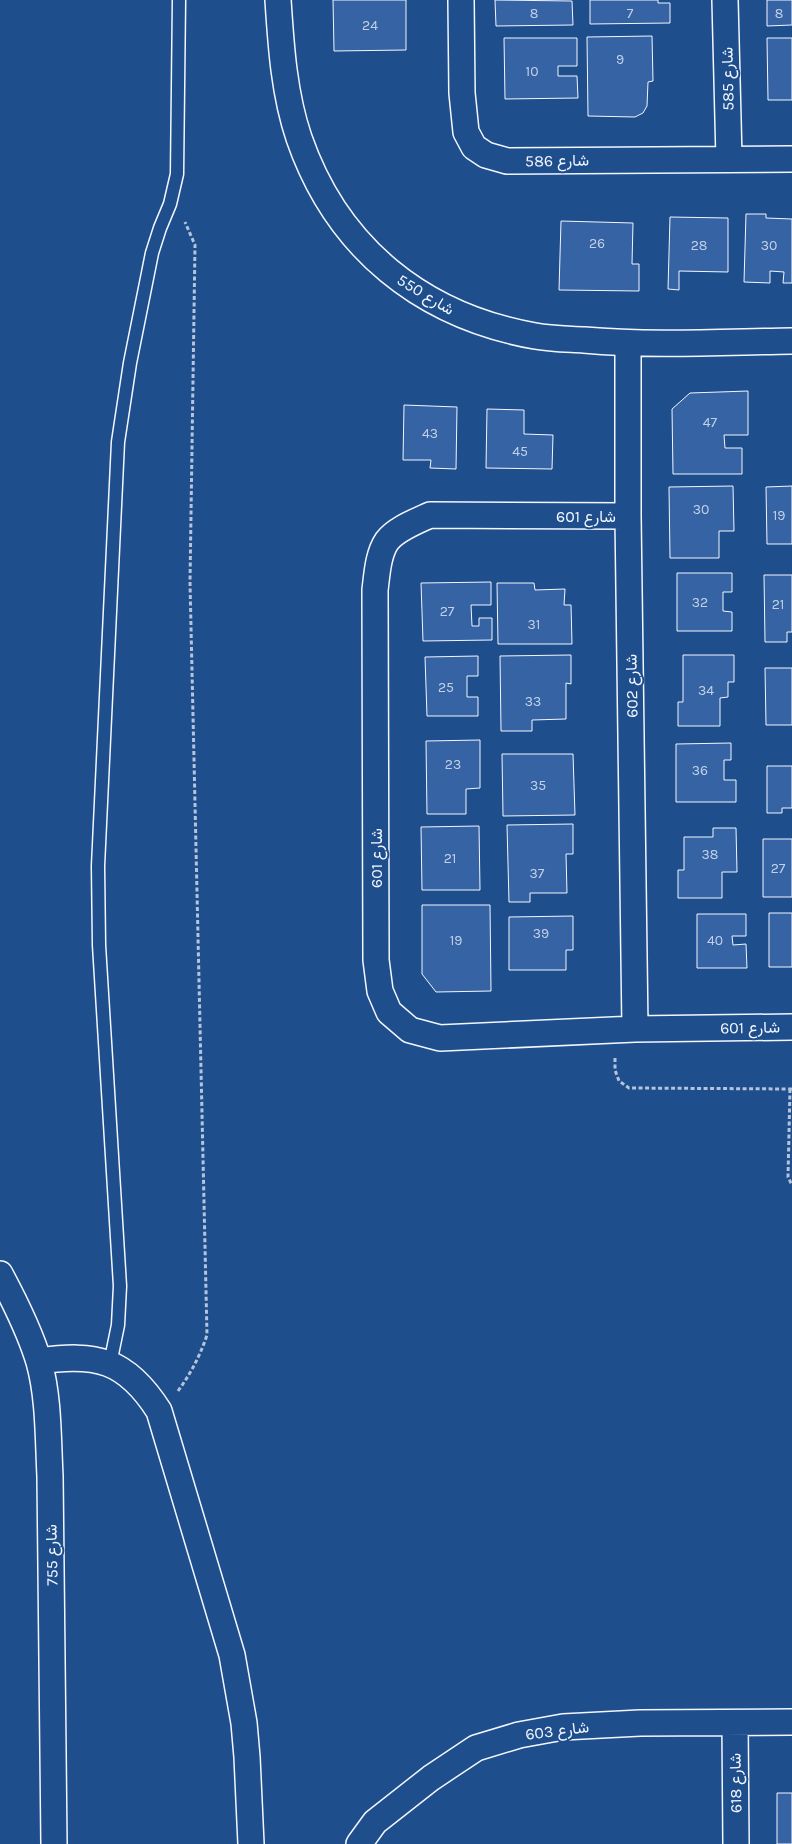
<svg xmlns="http://www.w3.org/2000/svg" width="792" height="1844" viewBox="0 0 792 1844" font-family="Karla,Vazirmatn,sans-serif">
  <rect width="100%" height="100%" fill="#1f4e8c"/>
  <path fill="#3563a3" stroke="#f2f6ff" d="M333,0H406V50L334,51Z
    M495,0L572,1L573,25L496,26Z
    M590,0H658V3H670V23L590,24Z
    M767,0H792V25L767,26Z
    M652,36L653,81L648,82L647,106L643,113L635,117L588,116L587,37Z
    M504,38H577V66H558V76H577L578,98L505,99Z
    M767,38H792V100H768Z
    M746,214H766V218L792,219V283H783L784,272L770,271V283L744,282Z
    M670,217L728,218V272L679,271V290L668,289Z
    M561,221L633,223L632,264H639V291L559,290Z
    M748,391V435H724L725,448H742V474H673L672,409L690,393Z
    M404,405L457,407L456,469L430,468L431,460H403Z
    M487,409L524,410V434L553,435L552,469L486,468Z
    M733,486L734,531H719V558H670L669,487Z
    M792,486V544H767L766,487Z
    M677,573H732V592H723V611L732,612V631H677Z
    M764,575H792V632H787V642H765Z
    M491,582V605H471L472,626H479V618H492V640L423,641L421,583Z
    M497,583H534L535,590L565,589L564,605H571L572,644H498Z
    M571,655V684L566,683V719L532,720V731H501L500,656Z
    M683,655H734V682H728V697L720,698V726H678V702H683Z
    M478,656V676H467V697H478V716H427L425,657Z
    M765,668H792V725H766Z
    M480,740V788L466,789V814H427L426,741Z
    M731,743V760H724V780H736V802H676V744Z
    M502,754H573L575,815L503,816Z
    M767,766H792V808H782V813H767Z
    M573,824V854H566L567,893H530V902H509L507,825Z
    M479,826L480,890H422L421,827Z
    M713,828H736L737,872H722V898H678V870H684V837H713Z
    M763,839H792V897H763Z
    M422,905H490L491,991L436,992L422,974Z
    M769,913H792V967H769Z
    M697,914H746V936H732L733,945L746,944L747,968H697Z
    M573,916V950H566V970H509V917Z
    M777,1793H792V1844H777Z"/>
  <g fill="none" stroke-linecap="round" stroke-linejoin="round">
    <defs>
      <path id="lane" d="M110,1364L118,1325L120,1286L99,945L98,866L118,442L130,363L152,253L160,228L170,204L177,174L179,0"/>
      <path id="street" d="M278,0C281,46 284,94 299,138C337,248 422,316 535,336C551,339 568,339 584,340C653,346 723,342 792,341
        M461,0L462,93L466,132L474,147L486,155L507,161L792,159
        M725,0L729,159
        M628,344V516L635,1029
        M628,516L430,515C417,521 396,529 387,541C378,554 377,574 375,590L376,960L380,991L389,1012L410,1030L440,1038L635,1029L792,1027
        M0,1274C15,1302 30,1332 39,1362C49,1398 48,1439 50,1476L54,1844
        M39,1361C96,1353 126,1359 159,1411L232,1655L244,1723L247,1757L251,1844
        M735,1723L736,1844
        M359,1844L375,1822L431,1778L476,1748L519,1735L563,1727L640,1723L792,1722"/>
    </defs>
    <use href="#lane" stroke="#f2f6ff" stroke-width="15"/>
    <use href="#street" stroke="#f2f6ff" stroke-width="28"/>
    <path stroke="#b3c4dc" stroke-width="3" stroke-dasharray="4 2.5" stroke-linecap="butt" d="M615,1058V1070L619,1081L629,1088L792,1089
      M790,1089L788,1177L792,1185
      M178,1391C191,1373 200,1356 207,1335L190,582L195,245L185,222"/>
    <use href="#lane" stroke="#1f4e8c" stroke-width="12"/>
    <use href="#street" stroke="#1f4e8c" stroke-width="25"/>
  </g>
  <g text-anchor="middle" stroke-width="4" stroke-linejoin="round" paint-order="stroke">
    <g font-size="14" fill="#c3d1e8">
      <text x="534" y="18">8</text>
      <text x="630" y="18">7</text>
      <text x="779" y="18">8</text>
      <text x="370" y="30">24</text>
      <text x="620" y="64">9</text>
      <text x="532" y="76">10</text>
      <text x="597" y="248">26</text>
      <text x="699" y="250">28</text>
      <text x="769" y="250">30</text>
      <text x="710" y="427">47</text>
      <text x="430" y="438">43</text>
      <text x="520" y="456">45</text>
      <text x="701" y="514">30</text>
      <text x="779" y="520">19</text>
      <text x="700" y="607">32</text>
      <text x="778" y="609">21</text>
      <text x="447" y="616">27</text>
      <text x="534" y="629">31</text>
      <text x="446" y="692">25</text>
      <text x="706" y="695">34</text>
      <text x="533" y="706">33</text>
      <text x="453" y="769">23</text>
      <text x="700" y="775">36</text>
      <text x="538" y="790">35</text>
      <text x="710" y="859">38</text>
      <text x="450" y="863">21</text>
      <text x="778" y="873">27</text>
      <text x="537" y="878">37</text>
      <text x="541" y="938">39</text>
      <text x="456" y="945">19</text>
      <text x="715" y="945">40</text>
    </g>
    <g font-size="16" fill="#f2f6ff" stroke="#1f4e8c">
      <text transform="translate(727 79) rotate(-91)" y="6">شارع 585</text>
      <text transform="translate(557 160) rotate(-1)" y="6">شارع 586</text>
      <text transform="translate(426 294) rotate(31)" y="6">شارع 550</text>
      <text x="586" y="522">شارع 601</text>
      <text transform="translate(631 686) rotate(-91)" y="6">شارع 602</text>
      <text transform="translate(376 858) rotate(-90)" y="6">شارع 601</text>
      <text transform="translate(750 1027) rotate(-1)" y="6">شارع 601</text>
      <text transform="translate(51 1555) rotate(-91)" y="6">شارع 755</text>
      <text transform="translate(557 1730) rotate(-7)" y="6">شارع 603</text>
      <text transform="translate(735 1783) rotate(-91)" y="6">شارع 618</text>
    </g>
  </g>
</svg>
